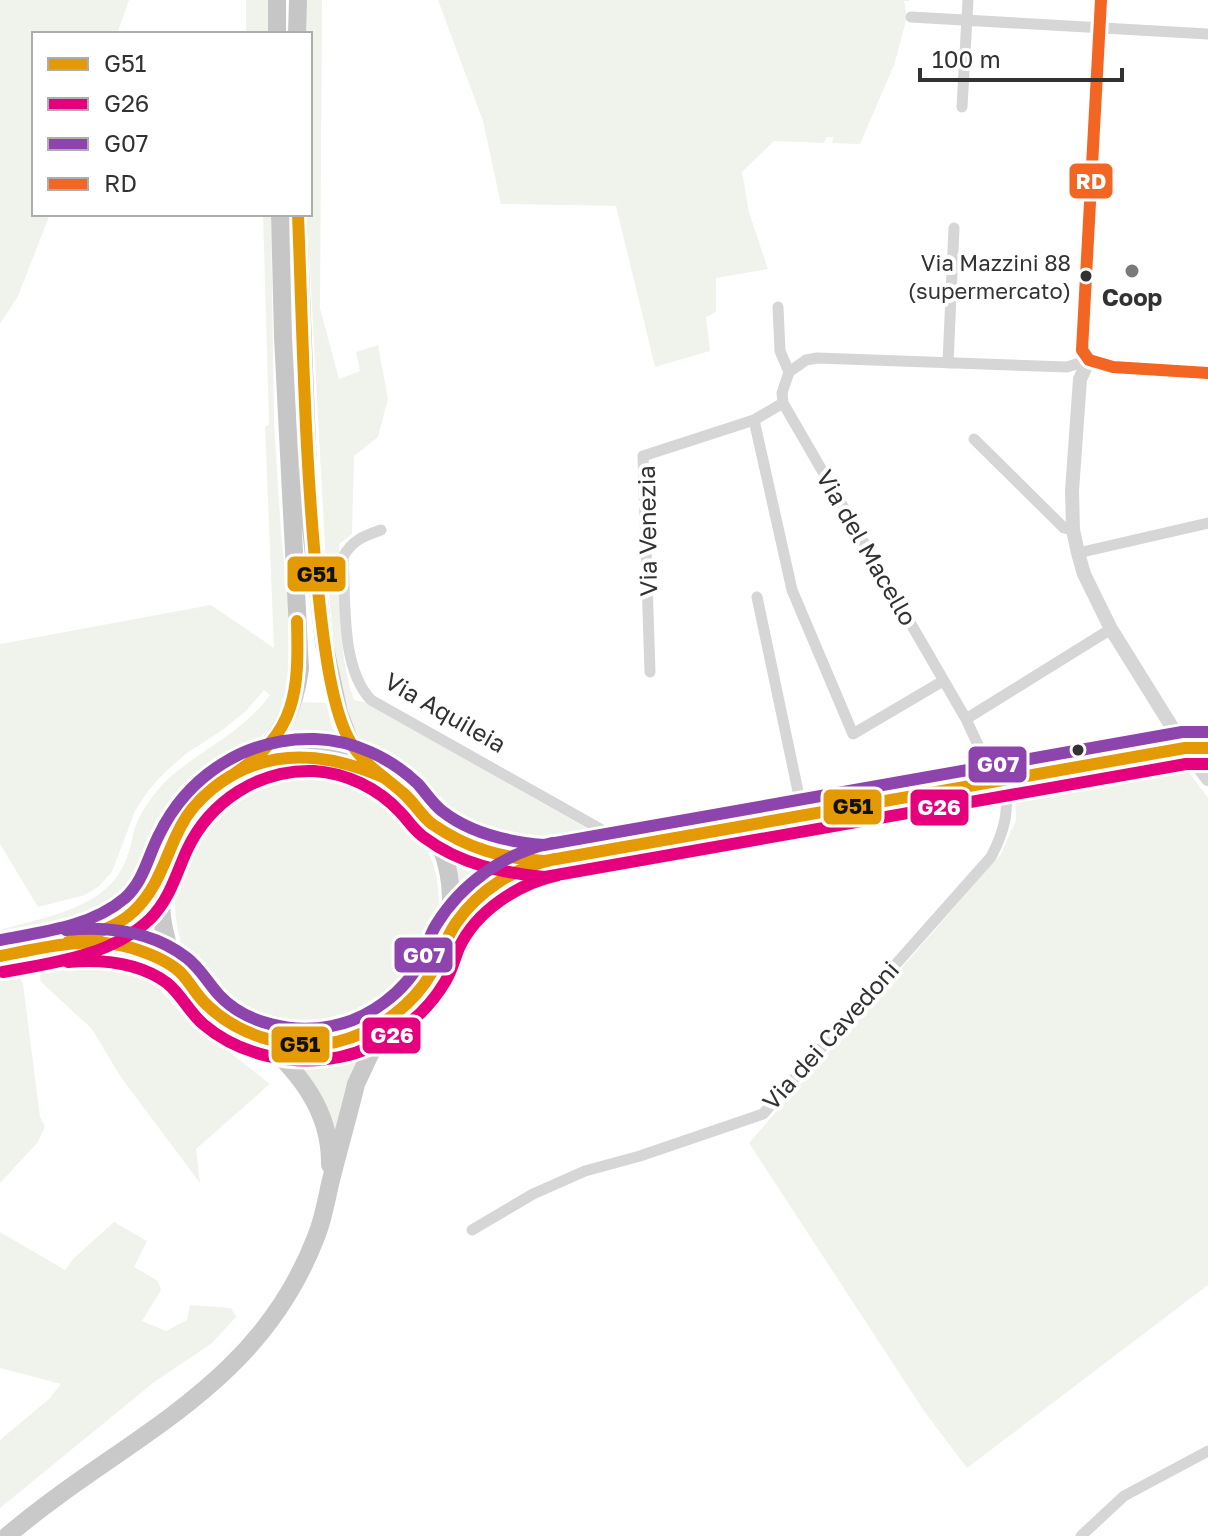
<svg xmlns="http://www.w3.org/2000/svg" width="1208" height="1536" viewBox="0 0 1208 1536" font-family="'Golos Text',sans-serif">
  <rect width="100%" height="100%" fill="#fff"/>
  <path fill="#f0f3ec" d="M0,0H129L117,34H34V214H50L18,296L0,324Z
    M246,0H269V34H246Z
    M305,0H322L320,308L339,379L360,371L356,352L378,345L388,399L378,437L354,456L352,534L339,544C340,596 337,650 354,700L364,702L597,834L601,841L532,852H509L462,834L402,776L366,751L353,731L336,668L326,565L307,214H310V34H304Z
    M438,0H909V1H904L907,17L894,65L860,144L832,143L833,137H826L824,143L774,141L742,172L749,212L768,269L716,278V312L706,317L710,351L655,367L616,206L501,204L483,121Z
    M263,214H271L274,423L281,533L293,648L285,700L275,721L246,754L204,782L171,819L144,885L125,909L98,926L66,934L0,942V930C47,916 109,909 127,857C131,847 132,837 135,827C141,811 154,793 166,781C199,750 243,733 270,695L264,690L246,711L221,731L187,753L165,772L148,791L135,811L112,872L99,886L85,895L38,907L0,844V644L211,605L274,648L265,427L269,424Z
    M299,702L326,703L332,727L348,756L312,752L269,755Z
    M1179,759L1208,798V1285L967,1468L924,1411L749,1143L1001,854L1016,820V789Z
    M175 903a132 132 0 1 1 264 0a132 132 0 1 1-264 0Z
    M453,848L485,863L503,868L502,872L463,906L459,904C458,885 450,867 449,849Z
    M151,900L154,902L157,932L163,950L159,951L114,933Z
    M89,957L120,961L148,977L185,1017L270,1084L196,1149L200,1183L120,1076L92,1029L41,982L38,966Z
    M16,969L23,984L40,1117L45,1126L38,1142L0,1183V972Z
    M362,1047L363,1050L336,1130H333L289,1055H329Z
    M114,1222L147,1241L134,1267L158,1281L161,1290L142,1321L166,1331L187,1320L190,1305L231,1308L236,1317L212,1343L153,1383L0,1508V1440L49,1399L61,1384L0,1368V1232L65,1270L73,1259Z"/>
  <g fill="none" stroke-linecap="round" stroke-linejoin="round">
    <path stroke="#d6d6d6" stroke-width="11" d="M911,17L1208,34
      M962,107L968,0
      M778,307L780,351L789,372L782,393L783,403L966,719L978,745L982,784
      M948,363L954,228
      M789,372L806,360L817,358L1067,367L1089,360L1113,367L1208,373
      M783,403L754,420L792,590L853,734L943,681
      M974,439L1064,528L1073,530
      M381,530C364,536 352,540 343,557C346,600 340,667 371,700L611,835L619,847
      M1078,553L1208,523
      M757,597L803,815
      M650,672L643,456L754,420
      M966,719L1111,629
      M472,1230L533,1194L585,1171L640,1156L763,1114L991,857C1006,828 1008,813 1006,780
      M1081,1536L1124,1496L1208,1451"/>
    <path stroke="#d6d6d6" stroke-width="14" d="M1101,0L1082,318V350L1089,360L1080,379L1072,491L1073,530L1078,553L1084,574L1111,629L1185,748L1208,779"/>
    <path stroke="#c9c9c9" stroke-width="18" d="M161 900a145 145 0 1 1 290 0a145 145 0 1 1-290 0Z
      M431,824C469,847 497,857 542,861
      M448,936L489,888L545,861L1208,744
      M79,938C115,928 142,907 161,875
      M0,956C41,949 90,936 130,948C149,953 164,963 181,973
      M262,1038C299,1073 331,1110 330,1165
      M7,1536C123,1437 257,1391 316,1237C323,1220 326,1202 330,1184C338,1151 348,1118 356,1084L372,1050L395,1019"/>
    <path stroke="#c6c6c6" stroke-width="18" d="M277,34V0
      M297,34L298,0
      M298,214L310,520L324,643L339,713L350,742L374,772
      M249,766C280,735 294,713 300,669L283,337L280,214"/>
    <defs>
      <path id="bus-1" d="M298,214C303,345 305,477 320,608C324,644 332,712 351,743C365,766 384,776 403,793C414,802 421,816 432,824C468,849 502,858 545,861L1185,748H1208
        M234,774C297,732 299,692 297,621
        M68,942C91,935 116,928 134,911C160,886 165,856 181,826C188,812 200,799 212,789C265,746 327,752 385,778
        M0,956C42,948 89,935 132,948C148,953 168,961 180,972C190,982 196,995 207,1005C240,1037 291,1051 336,1042C375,1033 412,1007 432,972C441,956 445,939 456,923C479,890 515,867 555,859"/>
      <path id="bus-2" d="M68,962C103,959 138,962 167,983C181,994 189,1012 203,1024C239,1055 293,1067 340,1057C383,1048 423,1019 445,982C452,971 454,960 459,948C476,911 519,883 558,875
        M3,972C53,963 111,956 150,919C170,899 176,874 187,850C210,801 259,769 314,771C346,773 378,788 400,812C409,821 414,831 425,838C460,864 502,873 545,877L1186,764H1208"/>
      <path id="bus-3" d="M66,930C108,926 152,931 187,958C200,968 208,983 219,995C246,1024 294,1034 332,1026C369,1019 405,992 422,959C427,948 429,936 436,925C461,884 504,853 552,843
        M0,940C42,932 91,927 125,898C144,881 148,856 159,835C188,775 247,737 315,739C353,740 391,758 418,784C426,793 433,804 442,811C471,834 509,842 544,845L1182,732H1208"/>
      <path id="bus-4" d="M1101,0L1082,350L1089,360L1113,367L1208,373"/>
    </defs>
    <use href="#bus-1" stroke="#fff" stroke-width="18"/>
    <use href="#bus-2" stroke="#fff" stroke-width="18"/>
    <use href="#bus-3" stroke="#fff" stroke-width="18"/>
    <use href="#bus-4" stroke="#fff" stroke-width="18"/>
    <use href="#bus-1" stroke="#e39a05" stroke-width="12"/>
    <use href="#bus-2" stroke="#e5007d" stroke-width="12"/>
    <use href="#bus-3" stroke="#8e44ad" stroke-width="12"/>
    <use href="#bus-4" stroke="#f26522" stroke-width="12"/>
  </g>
  <circle fill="#7a7a7a" stroke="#fff" stroke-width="3" cx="1132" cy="271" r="8"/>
  <g fill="#323232" stroke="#fff" stroke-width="3">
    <circle cx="1086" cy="276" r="7"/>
    <circle cx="1078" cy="750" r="7"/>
  </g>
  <g text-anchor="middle" stroke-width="8" stroke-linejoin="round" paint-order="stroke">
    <g font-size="22" fill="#323232" stroke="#fff" text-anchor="end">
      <text x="1071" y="271">Via Mazzini 88<tspan x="1071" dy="28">(supermercato)</tspan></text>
    </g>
    <g font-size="24" font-weight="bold" fill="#323232" stroke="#fff">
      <text x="1132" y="306">Coop</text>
    </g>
    <g font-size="24" fill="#323232" stroke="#fff">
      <text transform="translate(648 531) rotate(-91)" y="8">Via Venezia</text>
      <text transform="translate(866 548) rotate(60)" y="8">Via del Macello</text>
      <text transform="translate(445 713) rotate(30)" y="8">Via Aquileia</text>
      <text transform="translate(831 1036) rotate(-48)" y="8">Via dei Cavedoni</text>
    </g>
  </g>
  <g stroke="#fff" stroke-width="3">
    <rect x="1068" y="162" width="46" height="38" rx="8" fill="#f26522"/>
    <rect x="286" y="555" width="61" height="38" rx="8" fill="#e39a05"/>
    <rect x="967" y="745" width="61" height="39" rx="8" fill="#8e44ad"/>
    <rect x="822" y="788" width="61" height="38" rx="8" fill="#e39a05"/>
    <rect x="909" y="788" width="61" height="39" rx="8" fill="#e5007d"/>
    <rect x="393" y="936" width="61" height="38" rx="8" fill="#8e44ad"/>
    <rect x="361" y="1016" width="61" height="39" rx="8" fill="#e5007d"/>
    <rect x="270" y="1025" width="61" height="39" rx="8" fill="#e39a05"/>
  </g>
  <g font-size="22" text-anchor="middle" font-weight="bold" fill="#fff">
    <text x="1091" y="189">RD</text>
    <text x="998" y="772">G07</text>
    <text x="939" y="815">G26</text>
    <text x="424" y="963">G07</text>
    <text x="392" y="1043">G26</text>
  </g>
  <g font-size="22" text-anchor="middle" font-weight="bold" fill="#111">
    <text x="317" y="582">G51</text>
    <text x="853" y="814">G51</text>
    <text x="300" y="1052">G51</text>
  </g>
  <rect x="32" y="32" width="280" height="184" fill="#ffffff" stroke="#adadad" stroke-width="2"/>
  <rect x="48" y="58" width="40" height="12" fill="#e39a05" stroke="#adadad" stroke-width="2"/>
  <text x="104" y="72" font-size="24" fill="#323232">G51</text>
  <rect x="48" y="98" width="40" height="12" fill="#e5007d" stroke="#adadad" stroke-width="2"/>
  <text x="104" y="112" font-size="24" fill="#323232">G26</text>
  <rect x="48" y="138" width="40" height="12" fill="#8e44ad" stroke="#adadad" stroke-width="2"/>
  <text x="104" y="152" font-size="24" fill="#323232">G07</text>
  <rect x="48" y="178" width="40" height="12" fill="#f26522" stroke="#adadad" stroke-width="2"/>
  <text x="104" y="192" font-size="24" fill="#323232">RD</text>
  <path d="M920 68v12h202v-12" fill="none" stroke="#323232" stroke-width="4"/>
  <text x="932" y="68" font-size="24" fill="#323232" stroke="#ffffff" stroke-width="6" paint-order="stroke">100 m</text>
</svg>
